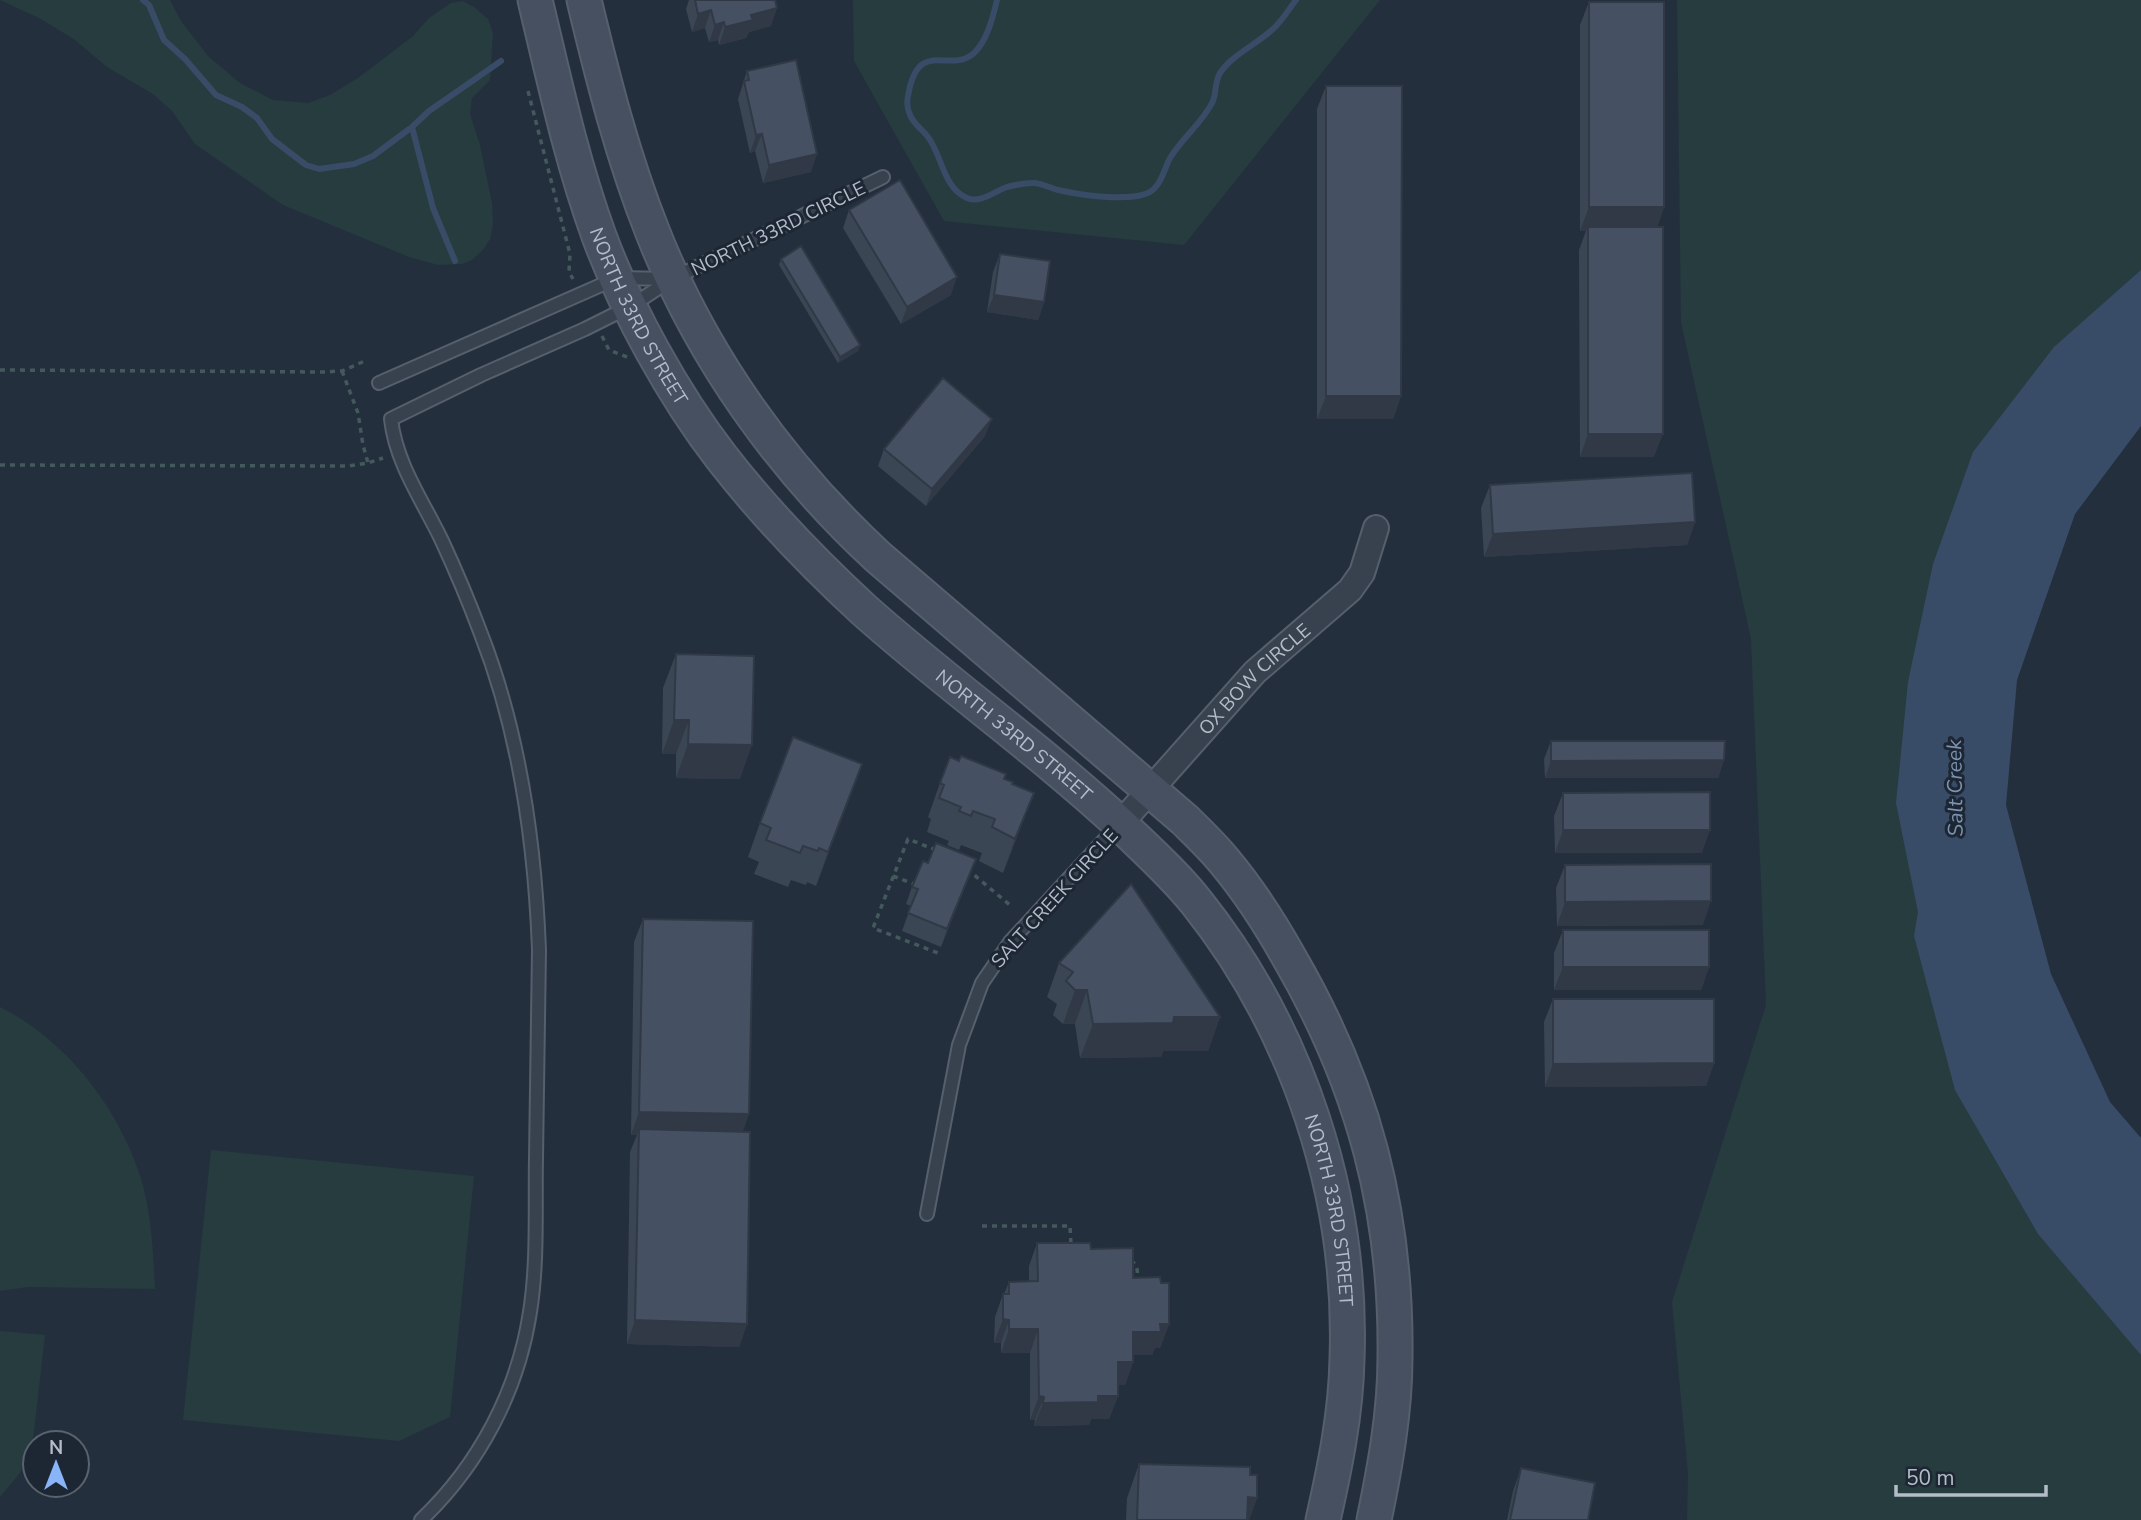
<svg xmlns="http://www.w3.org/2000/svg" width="2141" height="1520" viewBox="0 0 2141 1520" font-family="'Nunito Sans',sans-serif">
  <rect width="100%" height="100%" fill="#242f3e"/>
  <path fill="#263c3f" d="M0,0H170L181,21L208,56L240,83L273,100L308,103L330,95L358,78L413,36L429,18L451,3L463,1L474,7L488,19L493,33L490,80L472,98L470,114L480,145L492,203L493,224L490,239L483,250L472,260L462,264L438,265L409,257L283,205L195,144L172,111L153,94L107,67L75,40L41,19Z
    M853,0H1380L1184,245L944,221L854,61Z
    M1677,0H2141V363L2057,461L1967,807L2141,1215V1520H1687L1688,1474L1672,1302L1766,1005L1751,639L1681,322Z
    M0,1007C67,1040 121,1111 142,1182C152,1217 153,1253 155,1289L28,1287L0,1291Z
    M211,1150L474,1176L450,1417L399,1441L183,1420Z
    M0,1331L45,1335L33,1440L20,1473L0,1497Z"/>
  <path fill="#394c67" d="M2141,270V426L2075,514L2017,680L2006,805L2051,974L2110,1102L2141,1138V1355L2038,1234L1955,1090L1914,936L1918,912L1896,803L1908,682L1933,564L1973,452L2054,347Z"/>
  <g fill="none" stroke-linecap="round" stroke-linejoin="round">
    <path stroke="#394c67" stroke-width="6" d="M143,0L149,5L164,40L185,59L216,95L242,107L257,118L272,139L306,165L319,169L354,164L373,156L412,127L429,111L501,61
      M997,0C993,17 987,41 974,53C950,75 918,36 908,96C907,100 907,108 909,112C912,123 921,128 928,137C942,155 943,188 967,198C980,204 995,191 1007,187C1015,185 1024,183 1033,183C1042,183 1050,188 1058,190C1080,195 1127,202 1148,193C1161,187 1164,169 1170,158C1182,138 1202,123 1212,103C1217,94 1214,83 1220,73C1232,55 1257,44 1273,29C1282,21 1289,9 1296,0
      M412,127L433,208L455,261"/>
    <defs>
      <path id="service" d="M379,383L617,278L671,279
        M927,1214L959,1045L982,983L1010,942L1118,825
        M421,1520C479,1465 518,1391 530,1312C538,1261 535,1209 536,1158C537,1089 538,1019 539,950C535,843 520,734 481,634C469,602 456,571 442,541C423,501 396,464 391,419L481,375L585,329L631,306L672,279L883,177"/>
      <g id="minor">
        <path id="s1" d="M1120,824L1255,672L1350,590L1362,573L1376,528"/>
      </g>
      <g id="secondary">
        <path id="s2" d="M535,0C554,79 571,159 599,236C626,309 674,396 722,458C764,512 813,563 864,610C947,684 1039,749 1121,825C1147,850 1175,875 1197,903C1298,1030 1353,1196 1347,1359C1346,1413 1335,1467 1323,1520"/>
        <path d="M584,0C603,79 623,158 653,233C702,357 781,467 878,557L1185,820C1199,834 1213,847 1225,862C1250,892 1271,925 1290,959C1363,1085 1397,1211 1395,1358C1395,1412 1385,1467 1374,1520"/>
      </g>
    </defs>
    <use href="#service" stroke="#565f6c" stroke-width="16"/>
    <use href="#minor" stroke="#565f6c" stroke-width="28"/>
    <use href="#secondary" stroke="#565f6c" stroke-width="37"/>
    <path stroke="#44595c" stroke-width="3.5" stroke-dasharray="5 5" stroke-linecap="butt" d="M528,91L570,254L569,272L573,279
      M602,336L609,350L627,357
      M0,370L323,372L342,371L367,360
      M342,371L358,413L363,445L368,463
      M0,465L348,466L368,463L383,458
      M936,850L908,839L873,928L938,953
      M967,869L1011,906
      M893,876L914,884
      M982,1226H1070L1071,1244
      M1131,1260C1138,1266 1139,1273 1135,1282"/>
    <use href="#service" stroke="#38414e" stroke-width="12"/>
    <use href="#minor" stroke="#38414e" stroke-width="24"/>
    <use href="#secondary" stroke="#465061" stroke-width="33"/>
  </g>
  <path fill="#3b4654" d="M689,0H775L771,26L749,32L746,38L719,45L718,40L709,42L705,28L692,32L686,9Z
    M1589,2L1664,207L1657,227L1654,457H1580L1579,250L1586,231H1580V25Z
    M747,71L811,172L763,183L755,151L750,153L738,99Z
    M1326,86L1401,396L1393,419H1317V109Z
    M849,210L951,295L901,324L843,228Z
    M1000,254L1044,302L1038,320L987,312L993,272Z
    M781,259L860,345L858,351L838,363L779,265Z
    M985,436L926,506L878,466L884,449Z
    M1490,485L1695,522L1687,545L1484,557L1481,508Z
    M676,654L740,779L676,778V754H662L663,688Z
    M1551,741L1724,760L1718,778H1545L1544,759Z
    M862,764L816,886L807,882L806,885L791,880L788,887L754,874L759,862L748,857L760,823Z
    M1004,779L1012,784L1021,827L1003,873L979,861L982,853L961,845L959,850L947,845L949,841L927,832L931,819L928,817L940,783Z
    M1563,793L1702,853H1555L1554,816Z
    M1565,865L1703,925L1557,926L1556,888Z
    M969,877L941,947L902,931L911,906L906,904L912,887Z
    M643,919L743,1132L747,1324L739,1347L627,1344L630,1152L637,1135H631L634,942Z
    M1563,930L1709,967L1701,990H1554V953Z
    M1059,963L1220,1017L1208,1051H1163L1161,1057L1080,1058L1075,1024H1063L1053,1015L1057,1004L1047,997Z
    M1553,999L1714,1063L1706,1086L1545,1087L1544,1022Z
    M1037,1243L1091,1249L1133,1278L1169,1324L1160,1348H1155L1152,1355H1133V1362L1125,1385H1118V1396L1109,1419H1091L1089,1425L1034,1426L1035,1420H1030V1353H1001V1343H994L995,1317L1003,1294H1004L1009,1282L1029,1281V1266Z
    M1139,1464L1250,1475L1257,1498L1249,1520H1126L1127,1498Z
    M1521,1468L1588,1520H1507L1513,1491Z"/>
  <path fill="#303945" d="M777,8L771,26L749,32L746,38L719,45L725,27L751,15Z
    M711,10L705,28L692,32L698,14Z
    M724,22L718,40L709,42L715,25Z
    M762,134L755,151L750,153L756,135Z
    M817,154L811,172L763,183L769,165Z
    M1589,207H1664L1656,231L1588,227L1586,231H1580Z
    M957,277L951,295L901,324L907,307Z
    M994,295L1044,302L1038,320L987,312Z
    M860,345L858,351L838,363L840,357Z
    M1326,396H1401L1393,419H1317Z
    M992,419L985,436L926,506L932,489Z
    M1588,434H1663L1654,457H1580Z
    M1695,522L1687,545L1484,557L1493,534Z
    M674,720H689L676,754H662Z
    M688,744L752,745L740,779L676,778Z
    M1724,760L1718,778H1545L1551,761Z
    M862,764L850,798L816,886L828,852Z
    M1034,793L1021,827L1003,873L1015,839Z
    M1563,830H1710L1702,853H1555Z
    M976,859L969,877L941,947L947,929Z
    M1711,901L1703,925L1557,926L1565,902Z
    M1563,967H1709L1701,990H1554Z
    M1075,990H1087L1075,1024H1063Z
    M1174,1017H1220L1208,1051H1163L1161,1057L1080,1058L1093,1024Z
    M1714,1063L1706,1086L1545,1087L1553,1064Z
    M639,1112L749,1114L741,1137L639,1129L637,1135H631Z
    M1003,1319L1009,1320L1001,1343H994Z
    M635,1320L747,1324L739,1347L627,1344Z
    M1160,1324H1169L1160,1348H1155L1152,1355H1125L1133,1332Z
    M1009,1329H1038L1030,1353H1001Z
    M1118,1362H1133L1125,1385H1110Z
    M1039,1396L1044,1397L1035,1420H1030Z
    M1098,1396H1118L1109,1419H1091L1089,1425L1034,1426L1043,1403Z
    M1248,1497L1257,1498L1249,1520H1240Z"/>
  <path fill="#455162" stroke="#303945" stroke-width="2" d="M695,0H775L777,8L751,15L753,20L725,27L724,22L715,25L711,10L698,14Z
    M1589,2H1664V207H1589Z
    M796,60L817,154L769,165L762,134L756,135L744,81L749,80L747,71Z
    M1326,86H1402L1401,396H1326Z
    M900,180L957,277L907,307L849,210Z
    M1588,227H1663V434H1588Z
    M801,246L860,345L840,357L781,259Z
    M1000,254L1050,261L1044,302L994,295Z
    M943,378L992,419L932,489L884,449Z
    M1692,473L1695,522L1493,534L1490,485Z
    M676,654L754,656L752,745L688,744L689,720H674Z
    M793,737L862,764L828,852L819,848L818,851L803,846L800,853L766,840L771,828L760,823Z
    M1551,741H1725L1724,760L1551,761Z
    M961,756L1006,774L1004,779L1013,782L1012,784L1034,793L1015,839L992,827L995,819L973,811L971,816L959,811L961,807L939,798L944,785L940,783L950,757L959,761Z
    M1710,792V830H1563V793Z
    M936,843L976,859L947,929L908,913L918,889L912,887L923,861L928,863Z
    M1711,864V901L1565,902V865Z
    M1131,884L1220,1017H1174L1173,1023L1093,1024L1087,990H1075L1066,981L1073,972L1059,963Z
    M643,919L753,921L749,1114L639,1112Z
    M1563,930H1709V967H1563Z
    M1553,999H1714V1063L1553,1064Z
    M639,1129L750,1132L747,1324L635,1320Z
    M1037,1243H1090L1091,1249L1133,1248V1278L1160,1277L1161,1283H1169V1324H1160L1161,1332H1133V1362H1118V1396H1098V1402L1043,1403L1044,1397L1039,1396L1038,1329H1009V1320L1003,1319V1294H1009V1282L1038,1281Z
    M1139,1464L1250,1467V1475H1257V1498L1248,1497L1247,1520H1137Z
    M1521,1468L1595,1483L1588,1520H1510Z"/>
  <g text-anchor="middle" stroke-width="6" stroke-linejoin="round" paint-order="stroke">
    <g font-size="19" fill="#b4bcc9" stroke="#1d2633">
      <text transform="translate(778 228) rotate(-26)" y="7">NORTH 33RD CIRCLE</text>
      <text dy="7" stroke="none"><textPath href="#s2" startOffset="334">NORTH 33RD STREET</textPath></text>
      <text dy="7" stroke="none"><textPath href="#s1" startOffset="198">OX BOW CIRCLE</textPath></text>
      <text dy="7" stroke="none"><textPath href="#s2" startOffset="903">NORTH 33RD STREET</textPath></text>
      <text transform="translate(1054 898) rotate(-48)" y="7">SALT CREEK CIRCLE</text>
      <text dy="7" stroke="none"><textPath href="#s2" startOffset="1491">NORTH 33RD STREET</textPath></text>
    </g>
    <g font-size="21" font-style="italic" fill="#7c92b1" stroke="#1d2633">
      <text transform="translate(1955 788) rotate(-91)" y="7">Salt Creek</text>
    </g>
  </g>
  <g transform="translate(56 1464)"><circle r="33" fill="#1d2633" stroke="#59626f" stroke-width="2"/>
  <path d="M0-5L12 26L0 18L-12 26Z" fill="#8ab4f8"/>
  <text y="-10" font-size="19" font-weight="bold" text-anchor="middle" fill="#b4bcc9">N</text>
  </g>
  <path d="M1896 1485v10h150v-10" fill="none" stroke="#b4bcc9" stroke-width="3.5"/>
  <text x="1906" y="1485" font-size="21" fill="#b4bcc9" stroke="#1d2633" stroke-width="5" paint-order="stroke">50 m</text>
</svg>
